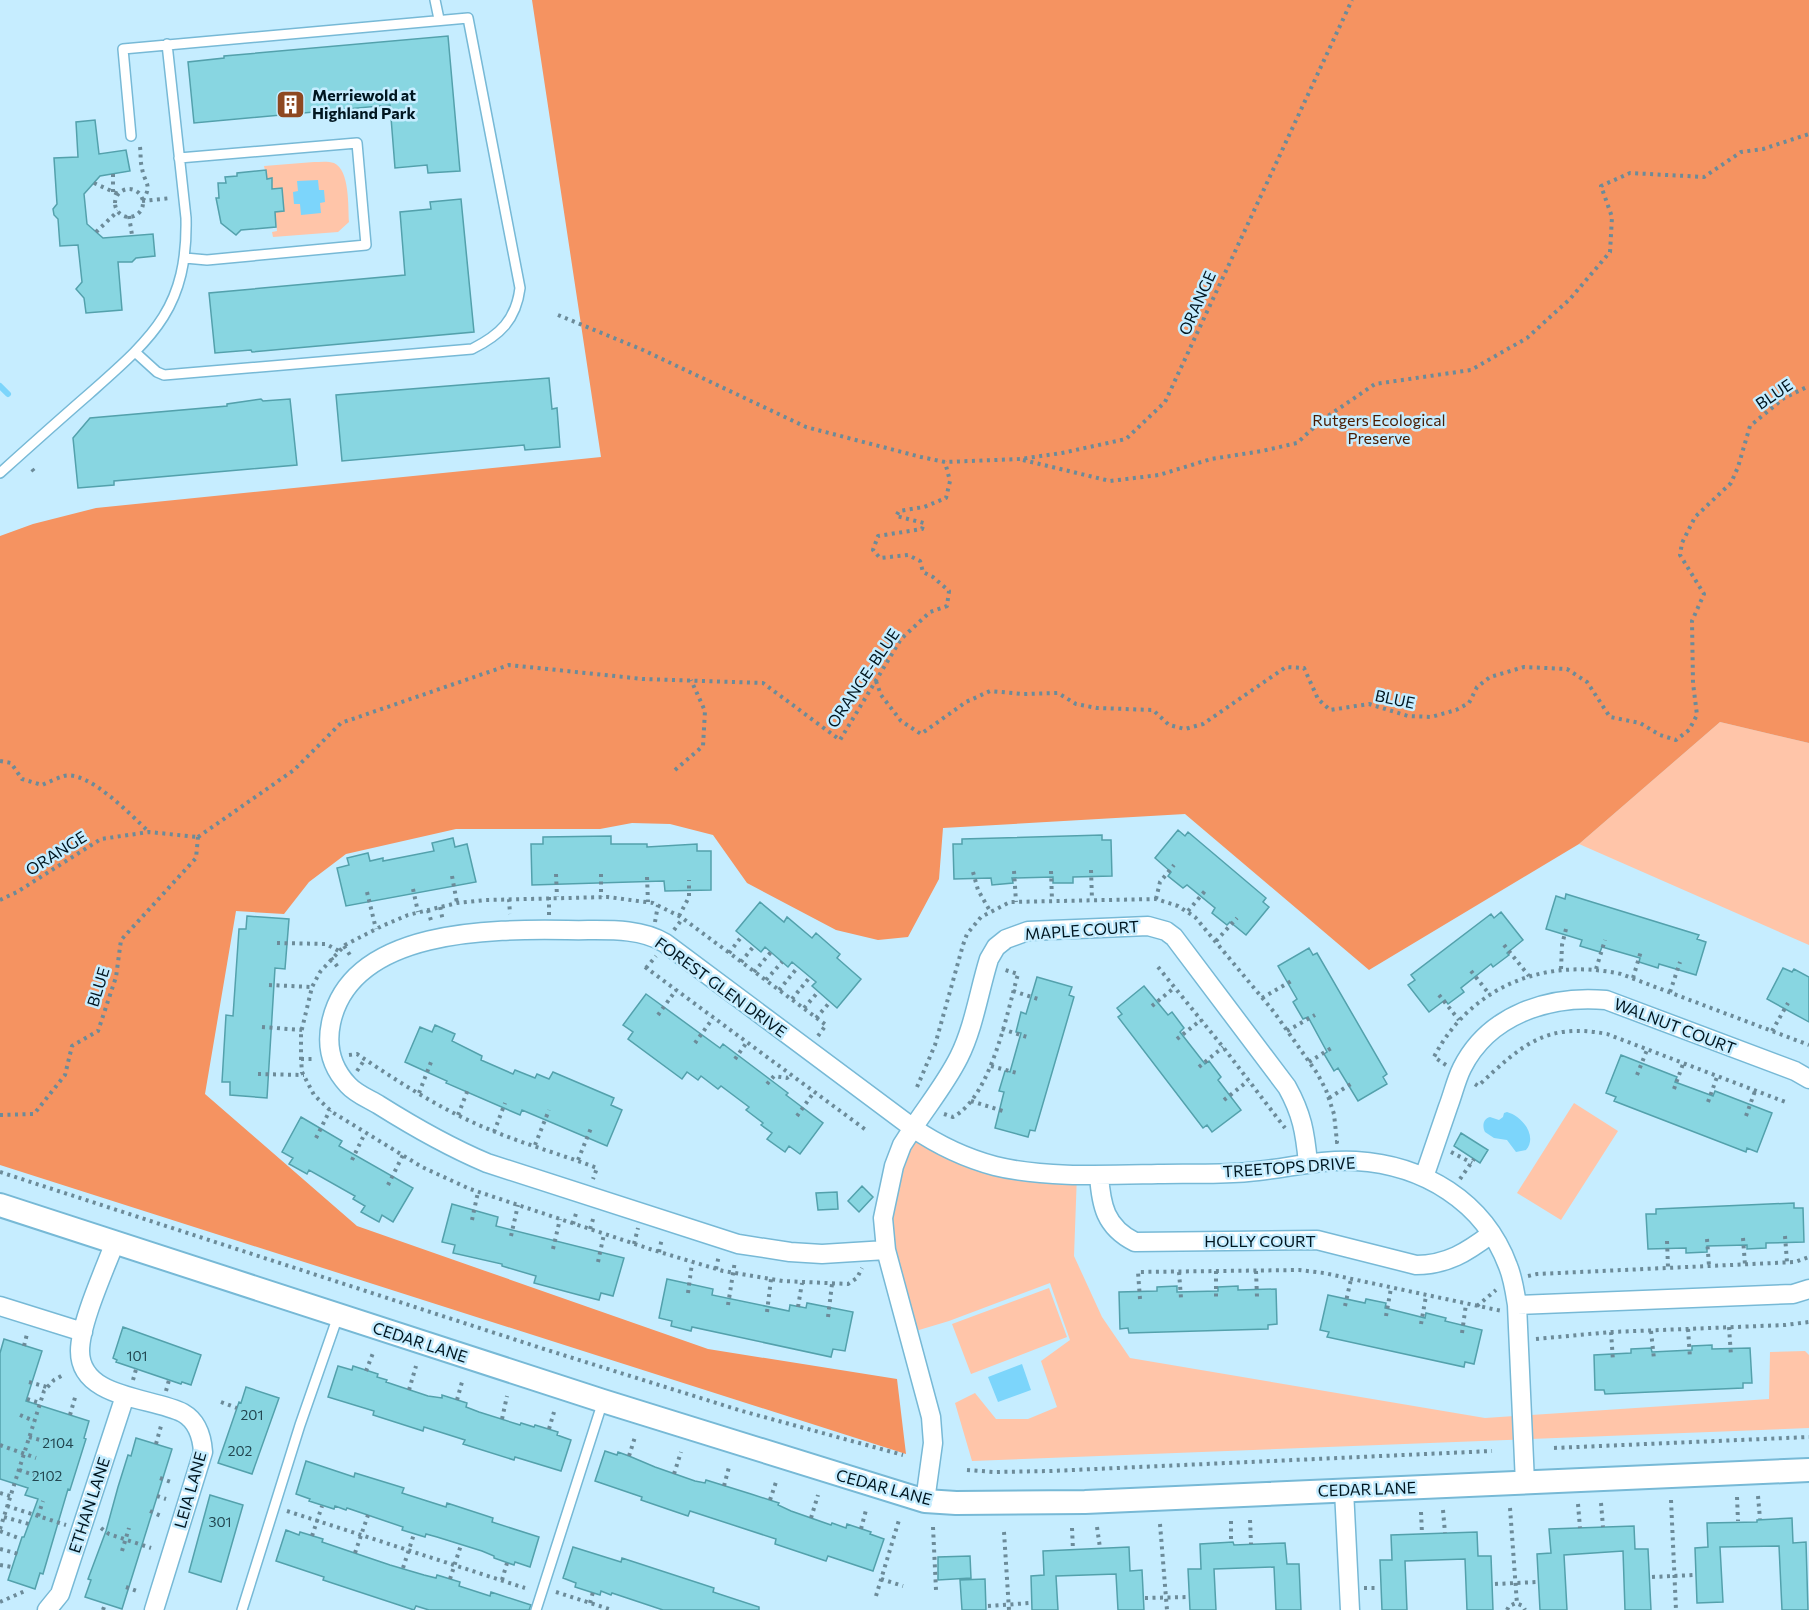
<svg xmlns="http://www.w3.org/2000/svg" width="1809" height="1610" viewBox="0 0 1809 1610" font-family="Commissioner,sans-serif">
  <rect width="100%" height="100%" fill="#c6edff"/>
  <path fill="#ffc5a9" d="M314,162C320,162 328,161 334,163C350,170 348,207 349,222L338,232L273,237L272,232L277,231L275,212L284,211L282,189H272V178L267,179L264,166Z
    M1720,722L1809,743V945L1579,844Z
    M1574,1103L1618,1131L1561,1220L1517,1193Z
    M913,1128L963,1155L1077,1174L1074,1256L1102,1317L1130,1358L1485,1418L1769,1399L1770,1352L1805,1351L1809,1355V1428L972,1461L955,1403L975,1393L996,1419H1028L1057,1407L1041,1361L1070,1340L1050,1283L949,1321L909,1333L886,1250L894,1166Z
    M1049,1288L1067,1337L971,1374L952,1324Z"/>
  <path fill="#f59361" d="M532,0H1809V743L1720,722L1579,844L1369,970L1185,814L943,828L939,879L908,937L878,940L836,930L747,883L713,835L670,824L632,823L600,829H456L346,854L309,882L284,914L236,911L205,1094L357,1226L708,1349L897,1379L906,1454L0,1165V536L33,524L96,508L601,457Z"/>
  <path fill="#7cd5fb" d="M318,180L319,190H324L325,202L320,203L321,213L301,215L300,204H294L293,192L298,191L297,181Z
    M1507,1112C1522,1116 1538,1136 1526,1150L1516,1152L1507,1140L1494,1138L1485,1132C1482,1126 1483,1119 1490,1117L1499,1120L1503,1117L1504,1113Z
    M1022,1364L1031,1390L998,1402L988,1377Z"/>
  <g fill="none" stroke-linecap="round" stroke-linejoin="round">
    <path stroke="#7cd5fb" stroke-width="6" d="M0,386L8,394"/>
  </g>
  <path fill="#88d6e1" stroke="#53a1ac" stroke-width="1.5" d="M448,36L460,171L428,173L427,165L395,168L390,105L194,123L188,62L224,58V56Z
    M95,120L99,154L126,150L130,171L100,176L84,194L87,224L103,238L153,234L155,256L136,258L132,262H118L122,310L86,313L84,298L76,289L82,282L78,245L60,246L58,219L54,215L53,209L57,204L54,158L78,157L76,122Z
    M266,170L267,179L272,178V189L282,188L284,211L275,212L276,227L241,230L236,235L221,223L216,198H219L218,183H226L225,177L237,176V173Z
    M461,199L474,332L252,352L251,350L215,353L209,293L405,275L400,212L431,209L430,202Z
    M549,378L552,409L557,408L560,447L525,450L524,445L342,461L336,395Z
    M261,399L263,401L290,399L297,465L114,481V485L78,488L73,438L90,418L227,406V404Z
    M1178,830L1185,836L1188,832L1266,898L1263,902L1269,907L1246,935L1230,922L1227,925L1212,913L1215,908L1187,885L1183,888L1168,876L1171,872L1155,858Z
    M1102,835V840H1111L1112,876L1073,877V883H1053V877L1012,878L1013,883L992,885L991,878L954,879L953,844H962V839Z
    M611,836V844H647V847L697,844V851H711V890L665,891L664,881L532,885L531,844H543V837Z
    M453,838L455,847L467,844L476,882L346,906L337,868L349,865L347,858L368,853L370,861L383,858V861L434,851L432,843Z
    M1566,894L1699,935L1697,939L1706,942L1696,975L1659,964L1658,968L1639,962L1640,958L1602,947L1600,952L1580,946L1582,940L1546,929L1556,896L1565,899Z
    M760,902L784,922L787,917L812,938L816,933L840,954L837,958L861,979L837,1008L812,986L816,982L792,962L788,967L765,947L761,952L736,931Z
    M1501,912L1523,940L1507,953L1509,955L1493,967L1491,964L1461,988L1464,992L1448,1004L1445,1000L1429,1012L1408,985L1415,980L1411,975L1491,914L1494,918Z
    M247,916L289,919L285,969L275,968L267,1098L230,1095V1082H222L226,1015L233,1016L239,929H246Z
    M1309,948L1313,955L1317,953L1387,1074L1383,1077L1387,1084L1358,1101L1338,1068L1334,1071L1324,1054L1327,1052L1308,1017L1303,1019L1293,1002L1297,999L1278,966Z
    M1783,968L1792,972L1794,969L1809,977V1022L1767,999Z
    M1037,977L1072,987L1069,995L1074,997L1035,1131L1030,1130L1028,1137L995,1128L1004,1092L999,1091L1005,1071L1010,1072L1021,1033L1016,1032L1021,1012L1026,1014Z
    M1144,986L1168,1015L1172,1012L1184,1028L1180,1032L1205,1064L1209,1061L1221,1077L1218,1080L1241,1110L1212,1132L1207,1125L1203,1128L1118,1017L1122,1014L1117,1008Z
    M646,994L720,1048L723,1044L788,1093L786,1095L823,1123L800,1154L789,1146L785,1152L767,1139L772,1133L761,1125L763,1123L746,1110L749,1107L721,1086L718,1089L701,1076L698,1080L687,1072L682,1079L628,1039L633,1032L623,1025Z
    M435,1025L455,1034L452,1041L482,1056L481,1060L513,1074L515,1070L535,1078L537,1074L549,1079L553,1072L614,1098L611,1105L622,1110L607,1146L522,1110L520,1115L446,1083L447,1081L405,1062L420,1027L432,1032Z
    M1621,1055L1677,1077L1675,1082L1713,1096L1715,1091L1772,1113L1757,1152L1747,1148L1746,1152L1614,1101L1616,1097L1606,1093Z
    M301,1117L342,1141L339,1146L413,1188L393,1222L382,1215L379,1222L361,1212L365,1206L353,1199L355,1196L309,1170L307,1174L289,1164L293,1158L282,1152Z
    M1461,1133L1488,1150L1480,1163L1454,1146Z
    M862,1186L873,1197L859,1212L848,1201Z
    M837,1192L838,1209L818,1210L816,1193Z
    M1794,1203V1208H1803L1804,1242L1766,1243V1248L1747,1249V1245L1707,1246V1252L1686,1253V1248L1648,1249L1646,1214H1656V1209Z
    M452,1204L498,1217L496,1226L624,1258L613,1296L601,1293L599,1300L579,1295L534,1283L536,1276L502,1266V1264L453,1253L455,1245L442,1242Z
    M667,1279L713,1289L712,1295L789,1311L790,1305L806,1308L807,1303L853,1312L845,1351L833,1349L831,1357L692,1327L691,1331L671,1326L672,1321L659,1318Z
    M1177,1286V1292L1218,1291V1287L1238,1286V1290L1276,1289L1277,1324L1268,1325V1329L1129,1333L1128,1328L1120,1329L1119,1292L1157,1291V1287Z
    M1328,1295L1365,1303L1366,1299L1386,1303L1385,1308L1425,1318L1426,1313L1446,1318L1445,1321L1482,1330L1474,1364L1465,1362L1464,1367L1327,1337L1329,1332L1320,1330Z
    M123,1327L201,1355L191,1385L182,1382L181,1384L116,1362L117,1360L113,1358Z
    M4,1339L42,1351L26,1401L89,1421L84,1438L86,1439L70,1490L68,1489L43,1574L40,1573L35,1589L8,1580L22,1537H24L38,1499L25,1495L28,1488L0,1479V1353Z
    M1712,1345V1349L1750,1348L1752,1383H1743V1388L1605,1394L1604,1390H1595L1594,1355L1631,1353V1349L1651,1348L1652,1352L1692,1350V1346Z
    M338,1366L352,1370L353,1366L378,1374L377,1377L387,1380L386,1382L428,1396L442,1398V1395L467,1403L466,1407L479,1412L520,1425L521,1423L534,1427L535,1425L558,1432L557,1435L571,1440L561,1471L515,1457L514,1460L463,1444L465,1440L424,1427L423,1431L373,1415L374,1411L328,1397Z
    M246,1387L279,1398L252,1474L218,1463L239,1402L241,1403Z
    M136,1438L172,1449L122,1609L85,1597L91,1580L88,1579L106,1531L118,1487L128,1455L131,1456Z
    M605,1451L617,1455L618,1452L629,1456L655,1467L695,1481L705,1483L706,1480L751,1494L779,1503L778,1505L791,1511L831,1525L832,1523L846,1528L847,1524L871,1532L870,1534L884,1539L873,1571L828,1556L826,1561L775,1544L776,1539L690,1511L688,1516L641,1500L642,1497L595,1481Z
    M306,1461L354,1477L355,1473L404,1488L402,1493L446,1507L447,1503L493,1518L492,1522L539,1537L530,1567L515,1562L514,1565L494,1558V1556L482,1551L437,1537L426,1534L425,1537L402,1530L403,1527L347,1508L346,1510L335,1506L334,1509L309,1501L310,1499L296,1494Z
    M210,1495L243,1505L221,1582L189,1572Z
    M1792,1518L1793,1543L1806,1542L1808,1610H1782L1779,1546L1720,1547L1723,1602L1697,1603L1695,1548L1708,1547L1707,1523L1757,1522V1520Z
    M1634,1526L1635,1549H1648L1651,1610H1625L1623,1551L1564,1555L1567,1610H1540L1537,1554L1551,1553L1549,1529Z
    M286,1530L299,1535L300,1532L323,1539L322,1542L390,1565L424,1575L436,1578L437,1575L460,1582L459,1586L490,1596L491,1592L531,1605L529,1610H429L416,1606L414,1610L323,1580L324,1577L276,1561Z
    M1477,1532L1478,1556H1491L1493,1610H1467L1465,1559L1405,1561L1407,1610H1382L1380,1560H1392L1391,1535Z
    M1233,1542L1234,1545L1285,1543L1287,1564H1299L1301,1610H1276L1274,1567L1214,1569L1216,1610H1190L1188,1569H1201L1200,1544Z
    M573,1547L621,1562L622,1558L714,1588L713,1592L759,1607V1610H663L612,1593L611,1595L601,1591L600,1595L575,1587L576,1583L563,1578Z
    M1129,1547L1130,1571L1142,1570L1144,1610H1118L1116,1574L1056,1576L1058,1610H1032L1031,1576L1044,1575L1043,1551Z
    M970,1556L971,1578L938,1580V1557Z
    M985,1579L986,1610H962L960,1580Z"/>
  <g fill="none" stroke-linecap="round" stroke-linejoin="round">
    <defs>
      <path id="service" d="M435,0L439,19
        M131,136L123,49L468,18L520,288C516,320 500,335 472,349L164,375L157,372L135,352
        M179,158L357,143L366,245L207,260L185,258
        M0,473C30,446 59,420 89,394C152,338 188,309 186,218L167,44
        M242,1610L300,1425L338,1316
        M536,1610L603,1401"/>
      <path id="minor" d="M1308,1163C1305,1132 1302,1114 1287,1087L1174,937L1166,931L1148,926L1028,931L1006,939L996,947L989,959C979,991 974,1027 959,1057C946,1083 928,1105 913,1128C938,1145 965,1158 995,1166C1043,1178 1108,1175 1158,1174C1187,1173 1218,1175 1248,1172C1285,1169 1320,1159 1356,1161C1423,1165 1484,1201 1508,1266C1513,1278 1515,1292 1517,1305L1525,1483
        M1099,1175C1101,1205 1105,1227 1135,1242L1317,1240L1416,1265C1447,1265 1467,1252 1491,1234
        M1424,1177C1432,1154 1440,1131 1448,1107C1453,1094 1456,1080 1462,1068C1489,1014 1550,995 1606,1000L1795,1071L1809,1079
        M115,1242C105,1269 80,1323 80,1351C80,1399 152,1397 183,1413C197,1421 202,1437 203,1452L154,1610
        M886,1250L822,1254L790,1252L738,1244L487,1163C449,1147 414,1127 379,1105C369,1099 356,1094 348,1085C331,1067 326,1047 331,1023C351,928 493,929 567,930C599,931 637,926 665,943L913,1128L902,1145L894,1166L883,1218L886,1250L931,1417L933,1443L925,1501
        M1517,1305L1793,1294L1809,1289
        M0,1306L83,1332
        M1344,1490L1350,1610
        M47,1610L60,1594L125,1396"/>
      <path id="tertiary" d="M0,1205L603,1401L925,1501L956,1503L1085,1502L1809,1470"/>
    </defs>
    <use href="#service" stroke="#77b9d6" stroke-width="12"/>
    <use href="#minor" stroke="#77b9d6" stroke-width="21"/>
    <use href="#tertiary" stroke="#77b9d6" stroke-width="26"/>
    <path stroke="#6c8b99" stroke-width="4" stroke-dasharray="3 4.5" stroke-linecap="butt" d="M140,147C141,154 140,161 142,168C144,183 153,184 143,200
      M113,174V192
      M94,183L118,194
      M115 203a14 14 0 1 1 28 0a14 14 0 1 1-28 0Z
      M142,201L171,198
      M129,216L132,235
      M96,232L118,211
      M558,315L643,350L806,427L921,457L945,462L1020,459L1062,453L1126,439L1165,402L1352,0
      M1023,460L1110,481L1159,475L1211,459L1262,451L1297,443L1322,420L1375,384L1471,370L1527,338L1570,299L1610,252L1612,217L1601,186L1630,173L1704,177L1741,152L1763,149L1809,134
      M32,469L36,474
      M876,681L881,695L901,721L921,734L966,702L990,691L1023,694L1058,693L1076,704L1097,708L1153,710L1169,725L1185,729L1203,724L1286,667L1304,668L1318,699L1330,710L1369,704L1408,716L1431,717L1456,710L1469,703L1477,687L1490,677L1524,667L1567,669L1587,682L1610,717L1640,723L1660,735L1676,740L1689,730L1697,715L1693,683L1692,621L1704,594L1680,555L1682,543L1695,517L1731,483L1738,467L1750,426L1784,398L1809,386
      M0,761L11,763L22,779L42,785C49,782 57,778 64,776C88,770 131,815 148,831
      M675,770L703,746L705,711L691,680
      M198,837L294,770L341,723L509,665L643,679L763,683L840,740L901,639L930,612L947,606L949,591L933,577L923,572L920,561L908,555L880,558L873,550L878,536L922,529L924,523L896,516L899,511L924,507L946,498L950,481L945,462
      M1091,870L1092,899
      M1014,871L1016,902
      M1051,871L1052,900
      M973,872L978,890L990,911
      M556,874L557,897
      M601,874V897
      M452,876L457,903
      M647,877L648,902
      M413,889L418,912
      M367,892L376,929
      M509,899L510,914
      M1156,899L1160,882L1174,865
      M0,900L17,892L101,839L149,832L198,837
      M440,907L443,921
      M428,910L432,924
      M1188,911L1205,891
      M549,915V897
      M679,916L689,897V880
      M655,922L658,905
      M674,930L683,918
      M1216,941L1237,918
      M277,943L326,944L339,951
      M1504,945L1529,976
      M344,946L352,958
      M729,953L742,936
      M331,958L340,970
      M741,962L754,946
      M645,967L866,1130
      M1158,967L1223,1047L1285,1128
      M646,968L656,956
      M1561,969L1562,945L1566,929
      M1596,969L1605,940
      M1471,971L1490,995
      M754,972L771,952
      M1633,978L1641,951
      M766,980L782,962
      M269,985L312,987
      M779,990L798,967
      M1013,991L1038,999
      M1670,992L1680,962
      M1439,995L1459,1020
      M1262,998L1293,980
      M792,999L810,977
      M1152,1006L1175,987
      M804,1008L818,992
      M658,1015L676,990
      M816,1018L830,1002
      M262,1027L302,1030
      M1002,1029L1027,1037
      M1287,1031L1315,1015
      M1772,1031L1788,1003
      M818,1036L826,1025L681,917L653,903L608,897L486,900L457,903L408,915L382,926L345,945L320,972L312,987L301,1033V1059L302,1072L314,1095L332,1112L422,1167L470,1189L653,1250L723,1271L783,1281L848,1284L857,1278L862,1268
      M1177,1039L1201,1020
      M695,1043L713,1018
      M349,1055L357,1054C400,1083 445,1112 493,1131C527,1145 563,1155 597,1168L593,1179
      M301,1059H315
      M735,1059L747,1042
      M1309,1062L1333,1047
      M1446,1065L1434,1057C1470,987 1544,957 1621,974L1809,1045
      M991,1066L1017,1073
      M1199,1067L1223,1047
      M357,1071L365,1059
      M258,1074L304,1075
      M1637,1075L1647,1050
      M767,1084L774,1076L787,1078L791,1075
      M1475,1084L1478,1086C1521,1046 1545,1022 1607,1034L1788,1103
      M917,1087L935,1045L963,945L967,934L981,917L1010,902L1156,899L1178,906L1195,917L1274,1012L1317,1073L1326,1090L1334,1114L1337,1142H1335
      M1674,1089L1683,1064
      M419,1093L431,1062
      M1329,1098L1354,1082
      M1224,1100L1248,1081
      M971,1101L1006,1112
      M1708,1102L1717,1077
      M944,1114L953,1117C991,1097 1007,1013 1018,974L1002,969
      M0,1115L34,1114L65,1075L72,1046L98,1031L116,977L121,940L196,858L198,837
      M458,1115L469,1087
      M797,1116L814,1092
      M1746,1116L1755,1091
      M494,1132L505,1103
      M316,1138L330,1110
      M535,1145L549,1110
      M1451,1152L1472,1163
      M352,1160L365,1133
      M578,1160L591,1128
      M0,1172L544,1349L742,1411L903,1455
      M1460,1179L1474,1159
      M388,1185L403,1155
      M472,1220L478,1192
      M573,1224L577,1210
      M590,1229L594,1216
      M511,1236L518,1205
      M1785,1236L1787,1262
      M1743,1238L1745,1265
      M1707,1239L1709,1266
      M1667,1241L1668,1267
      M634,1244L638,1228
      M553,1249L560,1219
      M659,1252L662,1238
      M598,1262L604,1234
      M716,1269L719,1255
      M1216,1271V1298
      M1256,1271L1257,1297
      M1179,1272L1181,1298
      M1528,1276L1537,1274L1795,1262L1809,1257
      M688,1293L692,1263
      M1140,1299L1138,1272L1299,1270L1324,1273L1502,1311
      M728,1305L735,1261
      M1345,1306L1351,1279
      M1477,1306L1496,1290
      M798,1307L802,1283
      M767,1312L771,1279
      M1386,1316L1391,1288
      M828,1317L832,1284
      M1421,1324L1426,1296
      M1729,1327L1731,1356
      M1688,1329L1690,1358
      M1651,1331L1654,1359
      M1611,1332L1613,1361
      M1462,1333L1466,1304
      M1536,1339L1611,1332L1785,1325L1809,1322
      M24,1346L27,1334
      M366,1371L373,1353
      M133,1380L137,1366
      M29,1382L47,1387
      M409,1390L416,1366
      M166,1391L169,1380
      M27,1399L40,1403
      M457,1400L462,1382
      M221,1402L237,1408
      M20,1415L34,1421
      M70,1415L76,1394
      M502,1419L507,1396
      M549,1429L554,1412
      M29,1437L44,1441
      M156,1444L161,1426
      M0,1445L36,1458
      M1554,1448L1809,1437
      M629,1456L635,1437
      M19,1470L34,1475
      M967,1470L994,1472L1051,1471L1492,1451
      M674,1474L681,1452
      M160,1478L171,1482
      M724,1486L729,1467
      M0,1493L10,1496
      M157,1496L166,1499
      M1758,1496L1760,1519
      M1737,1497L1738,1521
      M770,1500L776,1482
      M1671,1500L1676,1610
      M1601,1503L1603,1527
      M1578,1504L1580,1528
      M7,1506L66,1525
      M1510,1508L1517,1604
      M1443,1510L1445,1533
      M150,1511L161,1516
      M287,1511L525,1588
      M1421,1512L1422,1534
      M38,1516L43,1501
      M4,1517L29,1524
      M811,1518L818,1495
      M1250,1520L1251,1544
      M1231,1521V1542
      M1160,1524L1167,1610
      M933,1527L936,1590
      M1097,1527L1100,1548
      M101,1528L109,1534L151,1548
      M1072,1528L1073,1550
      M0,1529L44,1391L54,1380L63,1375
      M861,1529L866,1510
      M0,1531L21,1539
      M1004,1532L1009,1610
      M312,1536L322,1506
      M0,1549L19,1554
      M122,1551L129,1528
      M355,1553L368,1515
      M0,1565L12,1567
      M403,1568L414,1534
      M1652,1577L1693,1575
      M450,1579L461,1545
      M881,1579L903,1586
      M502,1580L507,1563
      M1495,1584L1536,1582
      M126,1587L137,1591
      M1364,1588H1379
      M556,1592L612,1610
      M876,1596L899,1520
      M1145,1598L1188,1597
      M0,1602L25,1591
      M590,1603L593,1592
      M988,1606L1030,1603
      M103,1610L105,1604
      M1507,1610L1509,1606L1516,1603L1523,1606L1525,1610"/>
    <use href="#service" stroke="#fff" stroke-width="9"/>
    <use href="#minor" stroke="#fff" stroke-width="18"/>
    <use href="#tertiary" stroke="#fff" stroke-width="22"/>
  </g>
  <defs>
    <symbol id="building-square" viewBox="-11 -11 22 22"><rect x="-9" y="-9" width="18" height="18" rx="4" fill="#8e4821" stroke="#c6edff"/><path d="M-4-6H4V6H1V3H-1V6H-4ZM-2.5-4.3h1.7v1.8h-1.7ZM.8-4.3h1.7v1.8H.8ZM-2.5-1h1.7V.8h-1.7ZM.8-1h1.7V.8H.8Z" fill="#fff"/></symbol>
  </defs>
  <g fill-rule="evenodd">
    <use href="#building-square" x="274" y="88" width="33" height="33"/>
  </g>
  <g text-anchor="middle" stroke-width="5" stroke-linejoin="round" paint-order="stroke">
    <g font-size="14" fill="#224650">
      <text x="137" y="1361">101</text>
      <text x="252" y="1420">201</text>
      <text x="58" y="1448">2104</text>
      <text x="240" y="1456">202</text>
      <text x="47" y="1481">2102</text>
      <text x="220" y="1527">301</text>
    </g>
    <g font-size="16" font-weight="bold" fill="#001620" stroke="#c6edff" text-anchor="start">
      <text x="312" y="101">Merriewold at<tspan x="312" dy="18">Highland Park</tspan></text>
    </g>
    <g font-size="16" fill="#001620" stroke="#c6edff">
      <text transform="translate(1197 303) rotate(-66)" y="6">ORANGE</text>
      <text transform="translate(1774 394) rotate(-34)" y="6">BLUE</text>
      <text transform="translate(863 678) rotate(-56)" y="6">ORANGE-BLUE</text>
      <text transform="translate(1395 699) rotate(12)" y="6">BLUE</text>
      <text transform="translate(56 853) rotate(-32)" y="6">ORANGE</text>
      <text transform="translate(1082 930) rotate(-4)" y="6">MAPLE COURT</text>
      <text transform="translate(98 987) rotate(-73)" y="6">BLUE</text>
      <text transform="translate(721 987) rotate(36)" y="6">FOREST GLEN DRIVE</text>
      <text transform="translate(1675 1026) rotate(21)" y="6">WALNUT COURT</text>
      <text transform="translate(1289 1167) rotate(-4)" y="6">TREETOPS DRIVE</text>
      <text x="1260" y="1247">HOLLY COURT</text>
      <text transform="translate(420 1342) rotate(18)" y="6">CEDAR LANE</text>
      <text transform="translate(884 1487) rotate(15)" y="6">CEDAR LANE</text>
      <text transform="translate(1367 1489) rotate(-2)" y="6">CEDAR LANE</text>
      <text transform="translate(190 1490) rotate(-74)" y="6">LEIA LANE</text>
      <text transform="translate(89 1505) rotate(-72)" y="6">ETHAN LANE</text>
    </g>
    <g font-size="16" fill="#491b00" stroke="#c6edff">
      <text x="1379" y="426">Rutgers Ecological<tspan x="1379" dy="18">Preserve</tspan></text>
    </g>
  </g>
</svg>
